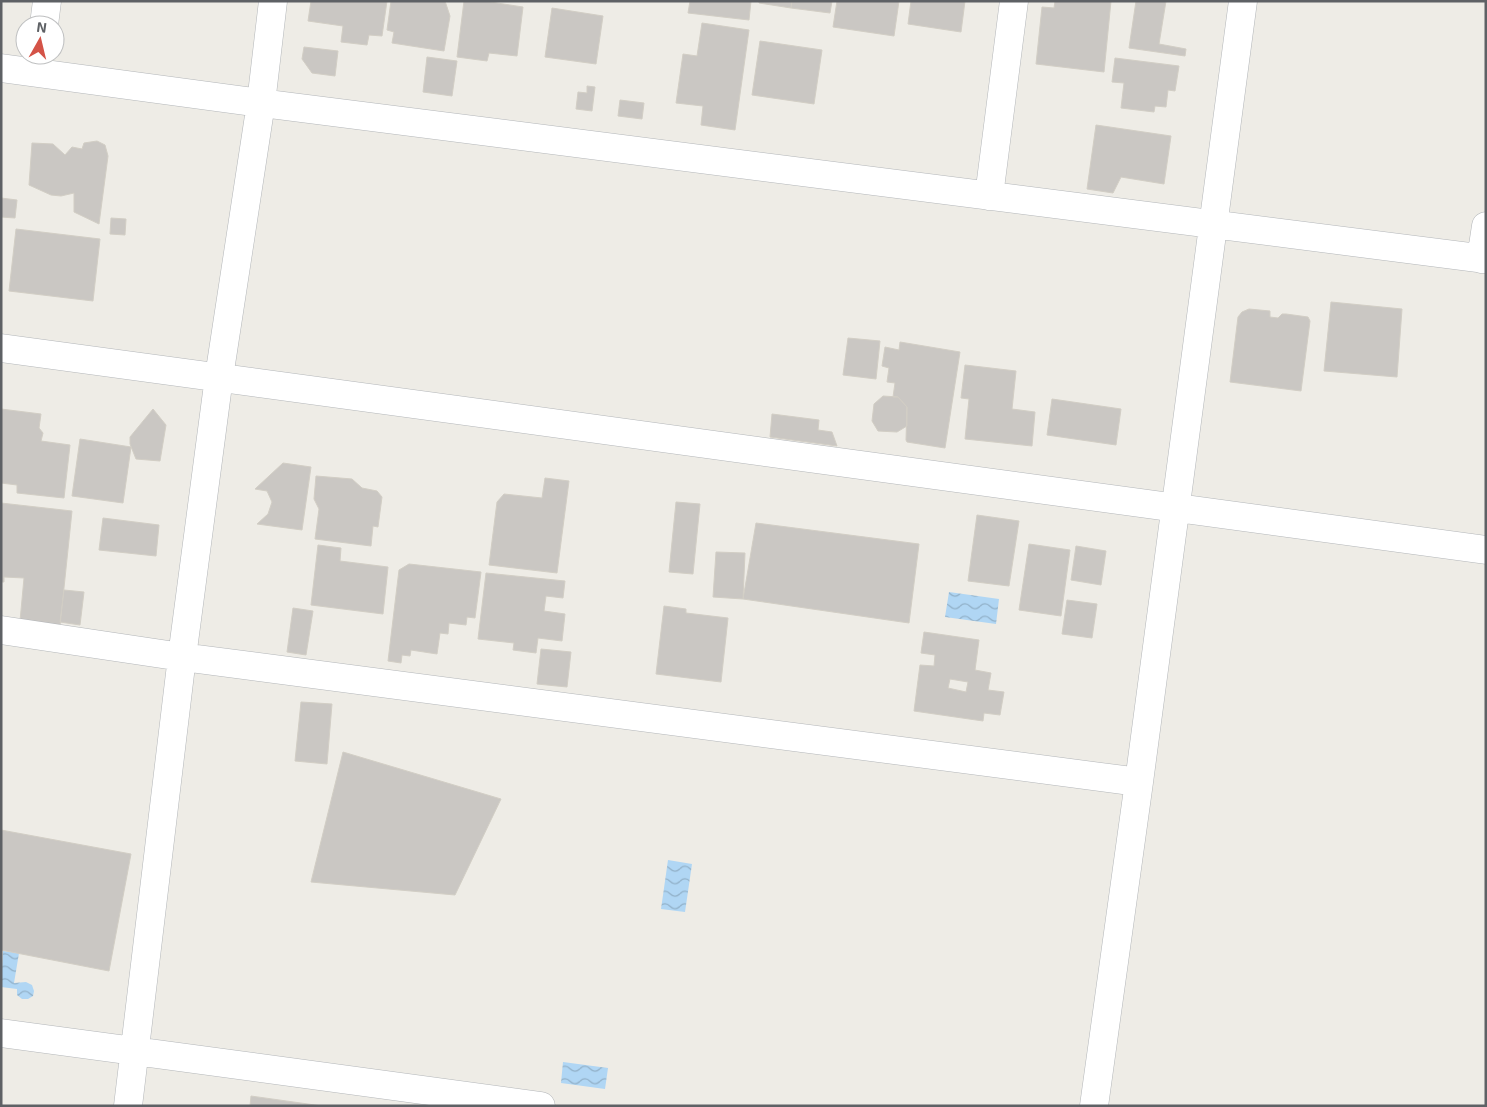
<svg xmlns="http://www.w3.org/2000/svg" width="1487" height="1107" viewBox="0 0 1487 1107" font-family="'Exo 2',sans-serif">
  <defs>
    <pattern id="water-waves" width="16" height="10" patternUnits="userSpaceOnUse" patternTransform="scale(1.25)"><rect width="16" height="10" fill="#b0d6f4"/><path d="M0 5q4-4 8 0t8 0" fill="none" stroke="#92b1c9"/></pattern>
  </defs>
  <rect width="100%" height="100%" fill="#eeece6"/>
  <path fill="url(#water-waves)" d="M949,592L999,599L996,624L945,617Z
    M668,860L692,864L685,912L661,909Z
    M3,951L19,953L14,983L26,982L32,985L34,991L33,996L28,999H22L17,995V989L1,987Z
    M563,1062L608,1068L605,1089L561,1083Z"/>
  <path fill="#cac7c3" stroke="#d2cec5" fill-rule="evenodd" d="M311,1H387L382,36L369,35L367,45L341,42L343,26L308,21Z
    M391,1H445L450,16L444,51L392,43L394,32L387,30Z
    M464,1H484L523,7L517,56L489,53L487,61L457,57Z
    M690,1H751L749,20L688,13Z
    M759,1H792L791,8L759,3Z
    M792,1H832L830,13L791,8Z
    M837,1H899L894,36L833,27Z
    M911,1H965L961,32L908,24Z
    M1055,1H1111L1104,72L1036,64L1042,7L1054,8Z
    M1136,1H1166L1159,44L1186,49L1185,56L1129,48Z
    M552,8L603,16L596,64L545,57Z
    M702,23L749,30L735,130L701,125L703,106L676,103L683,54L697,56Z
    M760,41L822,50L814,104L752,95Z
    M304,47L338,51L335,76L312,73L302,59Z
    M427,57L457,61L452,96L423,92Z
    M1115,58L1179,66L1175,91L1168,90L1166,107L1155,106L1154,112L1121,108L1124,83L1112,82Z
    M587,86L595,87L592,111L576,109L578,92L587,93Z
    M620,100L644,103L642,119L618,116Z
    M1096,125L1171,136L1164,184L1121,177L1113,193L1087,189Z
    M97,141L105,145L108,156L99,224L74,212V193L61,196L51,195L29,185L32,143L53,144L65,155L72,147L82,149L84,143Z
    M1,198L17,200L15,218L1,217Z
    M111,218L126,219L125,235L110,234Z
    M16,229L100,239L93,301L9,291Z
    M1331,302L1402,309L1397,377L1324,371Z
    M1249,309L1270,311V317L1278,318L1282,314H1286L1308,317L1310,321L1301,391L1230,382L1238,317L1242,312Z
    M848,338L880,341L876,379L843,375Z
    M900,342L960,352L945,448L907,442L906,440L907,407L898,397H893L895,383L887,382L889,368L882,366L885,347L899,350Z
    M965,365L1016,371L1012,409L1035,412L1032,446L965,439L969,399L961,398Z
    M883,396L898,397L907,407V426L897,432L878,431L872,421L874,404Z
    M1052,399L1121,409L1116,445L1047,435Z
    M1,409L41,414L39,428L43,433L41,441L70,445L64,498L17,493V485L1,483Z
    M153,409L166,425L160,461L136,459L130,444V437Z
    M772,414L819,420L818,430L832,432L837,446L770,437Z
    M80,439L131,447L123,503L72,496Z
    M283,463L311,467L302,530L257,524L268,514L272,502L267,491L255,489Z
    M316,476L352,479L362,488L377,491L382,497L378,527L373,526L371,546L315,539L319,509L314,499Z
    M545,478L569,481L557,573L489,565L497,502L504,494L542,498Z
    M676,502L700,504L693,574L669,572Z
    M1,503L72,511L60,626L20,621L24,578L4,577V582H1Z
    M977,515L1019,521L1009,586L968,581Z
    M103,518L159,525L156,556L99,550Z
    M756,523L919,544L909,623L743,599Z
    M1029,544L1070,550L1061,616L1019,610Z
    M318,545L341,548L340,561L388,567L383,614L311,605Z
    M1076,546L1106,551L1101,585L1071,580Z
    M716,552L745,553L743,599L713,597Z
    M409,564L481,572L475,618L467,617L466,625L449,623L448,634L440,633L437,654L411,650L410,656L402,655L401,663L388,661L399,570Z
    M486,573L565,581L563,598L546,596L544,611L565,614L562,641L538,638L536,653L513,650L514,643L478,639Z
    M64,590L84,592L80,625L60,622Z
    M1067,600L1097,604L1092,638L1062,634Z
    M664,606L686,609V613L728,618L721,682L656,674Z
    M293,608L313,611L306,655L287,652Z
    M924,632L979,640L975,670L991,673L988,690L1004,692L1000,715L984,713L983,721L914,711L920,665L934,666L935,655L921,653ZM950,679L968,682L966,692L948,688Z
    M541,649L571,652L567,687L537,684Z
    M301,702L332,704L327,764L295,761Z
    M343,752L501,799L455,895L311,882Z
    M1,830L131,854L109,971L1,950Z
    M251,1096L322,1106H250Z"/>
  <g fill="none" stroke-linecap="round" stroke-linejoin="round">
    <defs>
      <path id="minor" d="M44,25L47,1
        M1,68L261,103L1486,259
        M989,196L1014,1
        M1481,259L1486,226
        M1,348L1486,550
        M1,630L182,657L1139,782
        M1,1033L541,1106
        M128,1106L182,657L219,377L261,103L273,1
        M1094,1106L1139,782L1243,1"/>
    </defs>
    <use href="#minor" stroke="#b3b6b9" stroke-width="29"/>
    <use href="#minor" stroke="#fff" stroke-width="28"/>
  </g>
  <rect width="1487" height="1107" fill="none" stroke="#5e6165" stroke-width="5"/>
  <g transform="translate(40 40) rotate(8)"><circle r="24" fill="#ffffff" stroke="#bfc0c1"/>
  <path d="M0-4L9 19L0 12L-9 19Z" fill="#d45347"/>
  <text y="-8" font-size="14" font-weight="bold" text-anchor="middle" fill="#5e6165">N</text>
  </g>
</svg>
